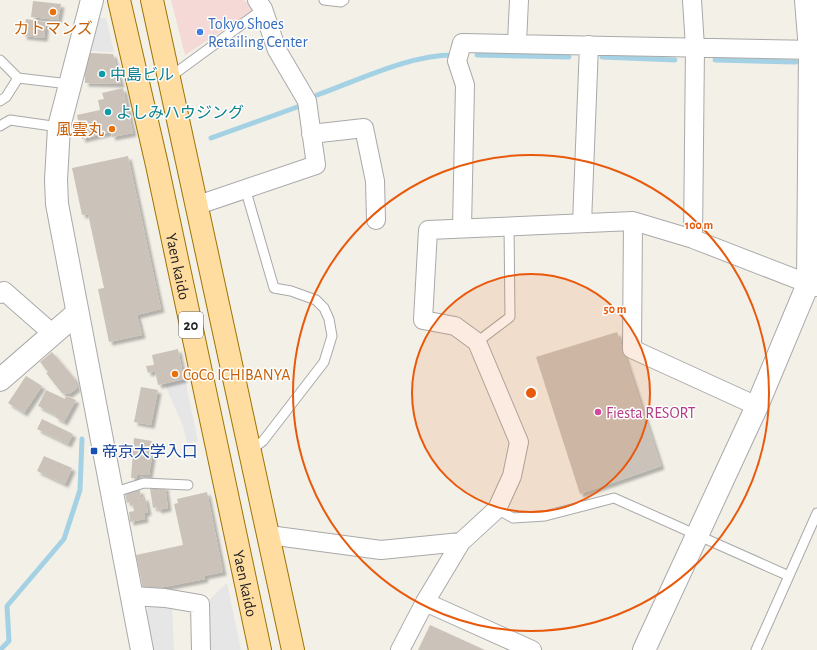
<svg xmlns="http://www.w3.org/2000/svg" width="817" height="650" viewBox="0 0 817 650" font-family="'Alegreya Sans','Noto Sans JP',sans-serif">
  <defs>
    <filter id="shadow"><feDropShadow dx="3.5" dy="3.5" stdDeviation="1" flood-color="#0004"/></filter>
  </defs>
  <rect width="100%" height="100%" fill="#f3f0e8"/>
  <path fill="#f4d9d6" d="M171,0H243L257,8L185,55Z"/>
  <path fill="#e6e6e6" d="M95,18H106L114,52L88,51Z
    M185,380L198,441L187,443L183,426L165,385Z
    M227,583L241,650H206V603Z
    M151,604L172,606L174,650H152L145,613Z"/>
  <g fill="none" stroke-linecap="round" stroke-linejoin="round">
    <path stroke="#a4d2e4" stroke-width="5" d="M477,55L569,57
      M602,57L675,60
      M715,60L796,62
      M317,95C359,80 409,55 453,55
      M211,138L300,106
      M0,650L9,641L7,606L64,539L80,490L82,439"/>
  </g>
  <path fill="#cbc3ba" filter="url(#shadow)" d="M33,1L61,4L58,20L31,17Z
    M26,19L46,22L44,38L23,36Z
    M89,53L113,54L121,84L85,83V65Z
    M123,88L133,133L112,137L111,132L82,139L77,115L100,110L98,100L104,99L102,93Z
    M128,156L161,309L137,315L142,335L109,342L98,289L104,288L88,214L82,215L72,168Z
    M617,332L661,466L580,494L536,357Z
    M178,349L184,379L158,385L155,371L148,373L146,366L154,365L152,355Z
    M52,352L74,378L77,388L69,394L62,393L46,373L48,372L40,362Z
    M26,376L42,386L24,413L8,403Z
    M141,387L158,390L151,425L134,422Z
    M46,390L65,399L66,396L76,400L64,422L55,417L56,415L38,406Z
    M42,419L73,434L68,444L37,429Z
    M134,438L152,441L150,450H153L149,475L137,474L136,478H131Z
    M44,456L72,468L65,484L37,471Z
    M165,486L168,508L158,510L157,507L153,508L150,489Z
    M140,490L141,498L145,497L148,512L144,513L145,519L130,522L129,512L134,511L132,502L127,503L125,493Z
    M207,492L223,572L204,576L205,579L154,589L153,587L143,589L136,555L183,545L174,504L178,503L177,499Z
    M430,625L485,650H418Z"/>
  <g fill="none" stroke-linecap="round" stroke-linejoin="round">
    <defs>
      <path id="service" d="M324,0L341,2L344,0
        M0,60L18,78L69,84
        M170,77L263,9
        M0,101L6,97L18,78
        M0,126L10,120L59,127
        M245,188L274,288L291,291L316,300L324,308L329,319L332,336L324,362L263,441L251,450
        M477,342L510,317L509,226
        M112,493L144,483L188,485
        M497,509L513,518L545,516L614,498L789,576
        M756,650L817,513"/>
      <path id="minor" d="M692,0L695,47L693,239
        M517,43L519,0
        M311,134L364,128L375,181L376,220
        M198,205L316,165L307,101L277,50L263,9L257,0
        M633,221L632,349L757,406
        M582,223L589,45
        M462,228L465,85L457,61L462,43L817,50
        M0,294L4,291L53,334
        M269,535L381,550L461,542L497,509L512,476L519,442L477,342L455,326L423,320L428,230L633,221L693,239L817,287
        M132,596L165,598L200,604L201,650
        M425,602L532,650
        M400,650L425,602L461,542"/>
      <path id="tertiary" d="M92,0L59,127L56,180L57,204L142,650
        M0,380L77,313
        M644,650L757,406L808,284L810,50L806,0"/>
      <g id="primary">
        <path id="s1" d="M119,0L157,165L260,650"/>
        <path d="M152,0L293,650"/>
      </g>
    </defs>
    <use href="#service" stroke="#a9a9a9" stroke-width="11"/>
    <use href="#minor" stroke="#a9a9a9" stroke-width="20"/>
    <use href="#tertiary" stroke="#a9a9a9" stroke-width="24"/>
    <use href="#primary" stroke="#9f7400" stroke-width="24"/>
    <use href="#service" stroke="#fff" stroke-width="9"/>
    <use href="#minor" stroke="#fff" stroke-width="18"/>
    <use href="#tertiary" stroke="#fff" stroke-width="22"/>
    <use href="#primary" stroke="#ffdca0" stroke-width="22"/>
  </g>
  <circle cx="531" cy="393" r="119" fill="#e8590c" fill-opacity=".12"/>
  <g fill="none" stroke="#e8590c" stroke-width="2">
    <circle cx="531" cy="393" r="119"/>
    <circle cx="531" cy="393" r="238"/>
  </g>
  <g fill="#e8710a" stroke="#fff" stroke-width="1.5">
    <circle cx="53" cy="12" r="4"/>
    <circle cx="112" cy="129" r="4"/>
    <circle cx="175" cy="374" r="4"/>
  </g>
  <circle fill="#3f7fe0" stroke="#fff" stroke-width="1.5" cx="200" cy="32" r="4"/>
  <g fill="#0f9aa8" stroke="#fff" stroke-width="1.5">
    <circle cx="102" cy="74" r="4"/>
    <circle cx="108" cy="112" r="4"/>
  </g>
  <circle fill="#d1479c" stroke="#fff" stroke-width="1.5" cx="598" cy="412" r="4"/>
  <rect fill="#1a4fb4" stroke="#fff" stroke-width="1.5" x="90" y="447" width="8" height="8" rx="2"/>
  <g text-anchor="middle" stroke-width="3" stroke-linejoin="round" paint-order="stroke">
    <rect fill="#fff" stroke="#646464" stroke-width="1" x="179" y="312" width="24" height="26" rx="3"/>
    <g font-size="15" font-weight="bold" fill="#222">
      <text x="191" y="330">20</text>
    </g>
    <g font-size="16" fill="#366cbe" stroke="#fff" text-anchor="start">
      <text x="208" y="29">Tokyo Shoes<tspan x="208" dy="18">Retailing Center</tspan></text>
    </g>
    <g font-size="16" fill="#c56008" stroke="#fff">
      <text x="53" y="34">カトマンズ</text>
      <text x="104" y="135" text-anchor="end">風雲丸</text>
      <text x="183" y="380" text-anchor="start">CoCo ICHIBANYA</text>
    </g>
    <g font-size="16" fill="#0d838f" stroke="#fff" text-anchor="start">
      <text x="110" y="80">中島ビル</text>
      <text x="116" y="118">よしみハウジング</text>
    </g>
    <g font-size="16" fill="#222" stroke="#fff">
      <text dy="6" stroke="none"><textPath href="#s1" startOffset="273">Yaen kaido</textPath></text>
      <text dy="6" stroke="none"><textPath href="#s1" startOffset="597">Yaen kaido</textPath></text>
    </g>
    <g font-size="16" fill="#b23c85" stroke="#fff" text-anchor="start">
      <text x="606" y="418">Fiesta RESORT</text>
    </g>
    <g font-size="16" fill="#164399" stroke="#fff" text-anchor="start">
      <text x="102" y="457">帝京大学入口</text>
    </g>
  </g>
  <circle cx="531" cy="393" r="6" fill="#e8590c" stroke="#fff" stroke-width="2"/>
  <g font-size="12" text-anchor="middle" font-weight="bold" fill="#e8590c" stroke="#fff" stroke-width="3" stroke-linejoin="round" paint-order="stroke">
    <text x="699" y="229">100 m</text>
    <text x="615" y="313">50 m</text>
  </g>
</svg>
